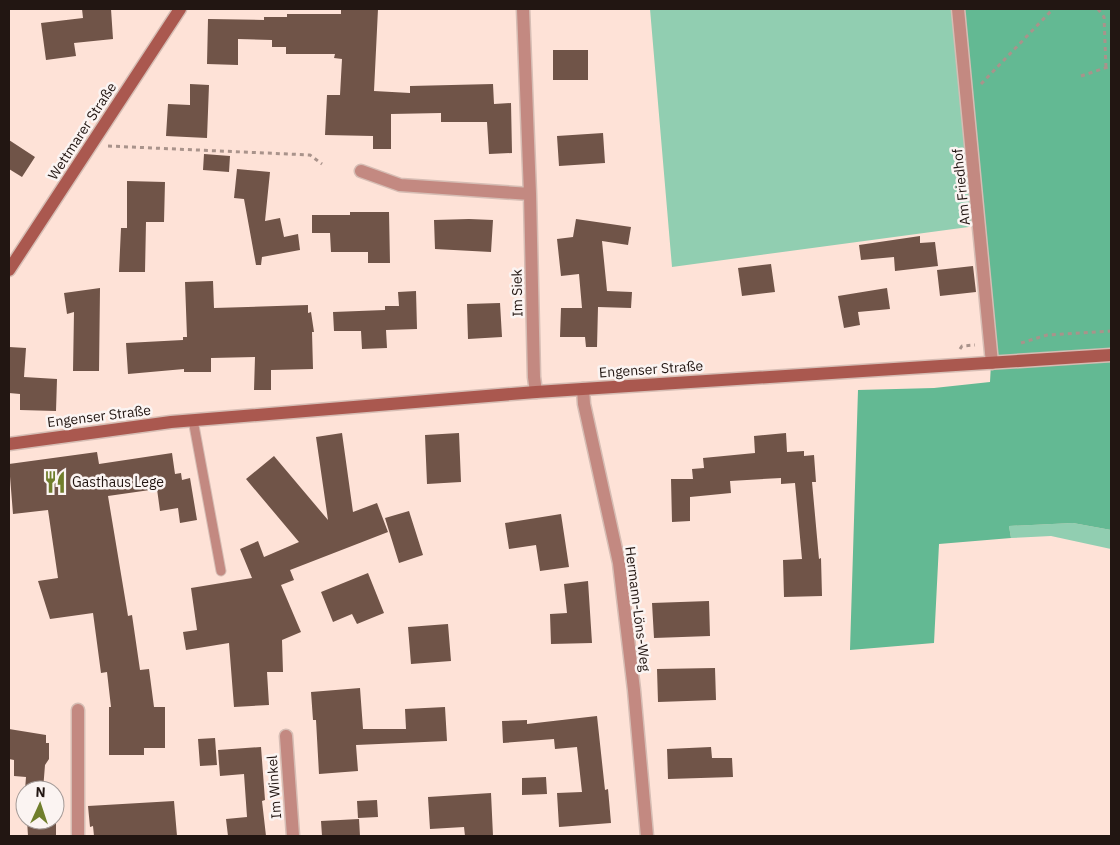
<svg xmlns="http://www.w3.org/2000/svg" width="1120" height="845" viewBox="0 0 1120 845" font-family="'IBM Plex Sans',sans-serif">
  <rect width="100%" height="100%" fill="#fee2d7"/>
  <path fill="#91ceb1" d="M650,9H951L976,226L672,267Z
    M1073,523L1111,530V549L1051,536L1011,538L1009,526Z"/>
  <path fill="#63b993" d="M958,9H1111V530L1073,523L1009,526L1011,538L939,544L934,643L850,650L858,390L934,388L990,382L992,345Z"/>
  <path fill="#705448" d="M82,9H111L113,39L74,43L76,56L46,60L41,23L83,18Z
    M341,9H378L374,91L410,93V86L493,84L494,104L511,103L512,153L489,154L487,122H441V113L391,114V149H373V136L325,135L327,95H340L342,59L334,58L335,54H286V47H272V40L238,39V65L207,64L208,19L264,20V17H287V14H341Z
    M553,50H588V80H553Z
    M190,84L209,85L207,138L166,136L168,104L190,105Z
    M603,133L605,163L559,166L557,136Z
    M9,140L35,157L22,177L9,169Z
    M204,154L230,156L229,172L203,170Z
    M237,169L270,172L265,221L280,218L284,237L298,234L300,250L262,257L261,265H256L244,199L234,198Z
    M127,181L165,182L164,222H146L145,272H119L121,228H127Z
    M350,212H389L390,263H368V252H331L330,233H312V215H350Z
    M469,219L493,220L491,252L435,249L434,220Z
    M576,219L631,227L628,245L602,241L607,291L632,292L631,308L598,307L597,347H586L585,337H560L561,308H582L579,274L561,276L557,239L573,237Z
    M920,236V243L935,242L938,266L895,271L894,257L861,260L859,245Z
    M771,264L775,292L742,296L738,268Z
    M973,266L976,292L940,296L937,270Z
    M213,281L214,308L308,305V313L311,312L314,332H312L313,369L271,370V390H254L255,357L211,358V372H184V369L128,374L126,343L183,340V337H187L185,282Z
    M100,288L99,371H73L74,312L67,314L64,293Z
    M887,288L890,309L858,312L860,325L844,328L838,296Z
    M416,291L417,329L386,330L387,348L362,349L361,331H334L333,312L385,310V306H399L398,292Z
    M500,303L502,337L468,339L467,304Z
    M9,347L26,348L24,377L57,379L56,411L20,410V394L9,393Z
    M342,433L353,512L377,503L388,532L290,570L294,580L281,585L301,632L282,640L283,672H267L269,705L234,707L229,643L186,650L183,632L197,630L191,588L252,578L240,549L258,541L264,557L299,542L246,479L274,456L328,520L316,437Z
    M459,433L461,482L427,484L425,435Z
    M786,433L787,452L804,451V456L814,455L816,482H812L819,559L821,558L822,596L784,597L783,560L802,559L795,483L781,484V478L730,481L731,493L690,497V521L672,522L671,479H693L692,469L704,468L703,458L755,453L754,436Z
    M97,452L99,464L172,453L175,474L181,473L182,480L190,478L197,520L180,523L178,508L160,511L157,489L108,496L128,616L132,615L140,670L149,669L154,707H165V748H144V755H109V707H111L107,672L101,673L93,613L50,619L38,581L58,578L48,510L13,514L9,464Z
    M409,511L423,555L399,563L385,518Z
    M561,514L569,567L540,571L536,545L509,549L505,523Z
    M368,573L384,613L357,624L352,614L333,622L321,592Z
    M588,581L592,643L551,644L550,614L567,613L564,584Z
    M709,601L710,636L654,638L652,603Z
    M448,624L451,661L411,664L408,627Z
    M715,668L716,700L658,702L657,669Z
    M360,688L363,729H406L405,709L445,707L447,741L356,745L358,771L319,774L316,720H313L311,692Z
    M597,716L605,790L608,789L611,823L559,827L557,793L582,792L577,747L555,749L554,739L503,743L502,721L527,720V724Z
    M9,729L46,735V743H49V759L45,765L43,790H25L26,777L14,776V760L9,759Z
    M215,738L217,765L200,766L198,739Z
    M261,747L265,800L262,801L266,836H228L226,819L247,817L244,774L220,776L218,750Z
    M711,747L712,758H732L733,777L668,779L667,749Z
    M546,777L547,794L522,795V778Z
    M491,793L493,836H465L464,827L430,829L428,797Z
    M377,800L378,817L358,818L357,801Z
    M174,801L177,836H94L93,826L90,827L88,806Z
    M359,819L360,836H322L321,821Z
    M27,820H56V836H28Z"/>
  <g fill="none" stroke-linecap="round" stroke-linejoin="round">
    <defs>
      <path id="lane" d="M193,420L221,571"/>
      <path id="street" d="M523,9L530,194
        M958,9L992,363
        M361,171L400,185L530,194L534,377L536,392
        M583,389L584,404L619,563L634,690L647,836
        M78,710V836
        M286,736L293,836"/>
      <path id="secondary" d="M9,270L180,9
        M9,444L171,422L536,392L1111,355"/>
    </defs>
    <use href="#lane" stroke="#d6bdb4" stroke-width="11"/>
    <use href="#street" stroke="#d6bdb4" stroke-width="15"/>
    <use href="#secondary" stroke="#d6bdb4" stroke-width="15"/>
    <path stroke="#a9938b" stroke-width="3" stroke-dasharray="4 4" stroke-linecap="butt" d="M1098,9L1104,17L1106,68
      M1081,76L1111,66
      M981,84L1053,9
      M108,146L310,155L322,164
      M1021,343L1047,335L1111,331
      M960,349L962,346L975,345"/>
    <use href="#lane" stroke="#c38981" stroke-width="9"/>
    <use href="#street" stroke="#c38981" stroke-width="12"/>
    <use href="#secondary" stroke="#aa584f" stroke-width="12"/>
  </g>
  <defs>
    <symbol id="restaurant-bare" viewBox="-9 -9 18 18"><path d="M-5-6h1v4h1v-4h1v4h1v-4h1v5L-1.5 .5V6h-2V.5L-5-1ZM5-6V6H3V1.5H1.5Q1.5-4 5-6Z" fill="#707e2c" stroke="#fbf4f2" stroke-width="2.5" paint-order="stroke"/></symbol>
  </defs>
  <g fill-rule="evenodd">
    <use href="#restaurant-bare" x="39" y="466" width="32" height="32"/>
  </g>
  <g text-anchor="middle" stroke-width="5" stroke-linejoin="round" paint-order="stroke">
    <g font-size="14" fill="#221612" stroke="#fbf4f2">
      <text transform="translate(82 131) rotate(-57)" y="5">Wettmarer Straße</text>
      <text transform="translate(961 187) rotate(-96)" y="5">Am Friedhof</text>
      <text transform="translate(517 293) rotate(-91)" y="5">Im Siek</text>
      <text transform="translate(651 369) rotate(-4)" y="5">Engenser Straße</text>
      <text transform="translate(99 416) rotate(-7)" y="5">Engenser Straße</text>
      <text transform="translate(638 609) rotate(83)" y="5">Hermann-Löns-Weg</text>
      <text transform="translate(274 787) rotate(-94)" y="5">Im Winkel</text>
    </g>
    <g font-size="14" fill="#221612" stroke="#fbf4f2" text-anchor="start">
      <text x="72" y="487">Gasthaus Lege</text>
    </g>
  </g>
  <rect width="1120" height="845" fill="none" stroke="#221612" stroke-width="20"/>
  <g transform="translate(40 805) rotate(3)"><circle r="24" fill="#fbf4f2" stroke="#a49b98"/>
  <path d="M0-4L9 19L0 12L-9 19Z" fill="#707e2c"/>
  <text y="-8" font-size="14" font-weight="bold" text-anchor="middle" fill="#221612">N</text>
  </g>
</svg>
